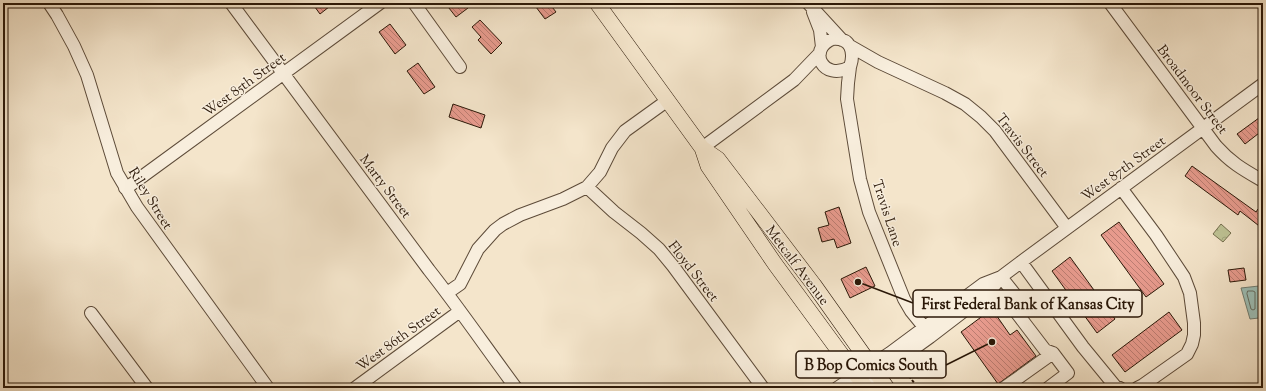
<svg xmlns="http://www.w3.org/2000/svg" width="1266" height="391" viewBox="0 0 1266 391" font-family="'Sorts Mill Goudy',serif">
  <defs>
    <pattern id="park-crowns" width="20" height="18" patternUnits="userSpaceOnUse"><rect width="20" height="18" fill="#bec395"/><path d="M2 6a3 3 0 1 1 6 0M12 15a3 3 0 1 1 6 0" fill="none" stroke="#a3a77f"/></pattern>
    <pattern id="building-back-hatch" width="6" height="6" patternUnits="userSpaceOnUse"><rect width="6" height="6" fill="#e89b8e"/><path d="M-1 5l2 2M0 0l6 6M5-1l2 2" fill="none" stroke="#bc7d72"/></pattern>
  </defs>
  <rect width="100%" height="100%" fill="#f4e5cb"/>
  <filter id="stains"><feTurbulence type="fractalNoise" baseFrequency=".005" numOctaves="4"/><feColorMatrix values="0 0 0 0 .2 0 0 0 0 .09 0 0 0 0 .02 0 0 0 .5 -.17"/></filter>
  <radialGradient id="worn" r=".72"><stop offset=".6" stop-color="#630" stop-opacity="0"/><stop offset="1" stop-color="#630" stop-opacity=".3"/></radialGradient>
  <path fill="url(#park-crowns)" stroke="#746e4e" d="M1221,224L1231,233L1223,242L1213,234Z"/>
  <path fill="#9cbfb7" stroke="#6f7c71" d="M1259,286V318L1250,319L1241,288Z"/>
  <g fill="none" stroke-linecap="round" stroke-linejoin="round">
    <path stroke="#646c60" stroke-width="1" d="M1248,291H1253L1255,292V309L1253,310L1251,309L1247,294Z"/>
  </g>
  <path fill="url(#building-back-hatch)" stroke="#2b1808" d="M312,3H334L320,14Z
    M445,3H464L468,8L456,17Z
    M533,3H549L556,12L545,19Z
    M480,20L502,43L491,54L478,40L481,37L472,27Z
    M390,24L406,45L395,54L379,32Z
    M418,63L435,87L424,94L407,71Z
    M453,104L485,115L481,128L449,117Z
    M1263,115V130L1245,144L1237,134Z
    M1192,166L1256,212L1258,209L1263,212V229L1240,211L1238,215L1185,176Z
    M839,207L851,243L837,248L834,239L822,242L818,228L829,225L825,212Z
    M1119,222L1164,284L1146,297L1101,235Z
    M1070,257L1115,319L1097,333L1052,271Z
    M866,267L875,286L850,298L841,279Z
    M1244,268L1246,280L1230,282L1228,270Z
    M992,309L1010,335L1017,330L1036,356L998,384L961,332Z
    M1169,312L1182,330L1125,372L1112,355Z"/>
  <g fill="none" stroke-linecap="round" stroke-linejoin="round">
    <defs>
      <path id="minor" d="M49,3L57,15L74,46L87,75L117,173L137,207L268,388
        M231,3L429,270C459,308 487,349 516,388
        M414,3L460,67
        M808,3L842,40
        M1110,3L1216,146C1231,163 1244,170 1263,181
        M813,12L820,30L822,47
        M832,39C851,37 855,52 850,67C823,82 807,50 832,39Z
        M850,46L878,62L945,93L965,104L981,117L995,131L1067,228
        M850,67L848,83L847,99L860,179L869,212L904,299L911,311L924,327
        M702,148L794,80L820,53
        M587,187L614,212L641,233L659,249L673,266L763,388
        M125,188L132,184L380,3
        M1121,188L1156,235L1184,277L1190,293L1194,323V335L1192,344L1187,354L1143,385L1137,388
        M1021,262L1083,347L1115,386L1120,388
        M1001,277L1017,297L1016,312L1045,350L1053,353L1068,373L1048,388
        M447,293L460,284L478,249L495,230L503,224L520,215L563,199L587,187L600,172L612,148L625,131L668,100
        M91,313L147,388
        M355,388L460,311
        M837,388L890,353L983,284L1001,277
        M859,388L930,337L990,291L1001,277L1021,262L1263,84
        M1004,388L1053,353"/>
      <path id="major" d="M597,3L702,148L708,166L775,264L866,388
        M702,148L718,159L814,285L887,388"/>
    </defs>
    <use href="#minor" stroke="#5d4b39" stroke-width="14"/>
    <use href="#major" stroke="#2b1808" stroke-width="16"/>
    <path stroke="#2b1808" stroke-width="2" stroke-dasharray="3 2" stroke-linecap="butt" d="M903,368L918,388"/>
    <use href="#minor" stroke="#f8eedd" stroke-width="12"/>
    <use href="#major" stroke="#f4e5cb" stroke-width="15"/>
  </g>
  <g text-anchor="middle" stroke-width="3" stroke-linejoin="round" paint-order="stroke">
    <g font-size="14" fill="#2b1808" stroke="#f8eedd">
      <text transform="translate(244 84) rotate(-36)" y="5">West 85th Street</text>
      <text transform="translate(1193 89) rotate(53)" y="5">Broadmoor Street</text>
      <text transform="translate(1023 145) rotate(52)" y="5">Travis Street</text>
      <text transform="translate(1123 168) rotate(-36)" y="5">West 87th Street</text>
      <text transform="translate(386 186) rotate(53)" y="5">Marty Street</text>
      <text transform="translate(151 198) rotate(58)" y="5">Riley Street</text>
      <text transform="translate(888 213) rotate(72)" y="5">Travis Lane</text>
      <text transform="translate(798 265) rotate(53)" y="5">Metcalf Avenue</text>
      <text transform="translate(694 271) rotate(52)" y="5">Floyd Street</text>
      <text transform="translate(398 338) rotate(-36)" y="5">West 86th Street</text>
    </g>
  </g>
  <path fill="none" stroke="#2b1808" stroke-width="1.5" d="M858 282L913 303M992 342L946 365"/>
  <g fill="#2b1808" stroke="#f8eedd" stroke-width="1.5">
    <circle cx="858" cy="282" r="4"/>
    <circle cx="992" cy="342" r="4"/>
  </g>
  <g fill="#f8eedd" stroke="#2b1808" stroke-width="1.5">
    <rect x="913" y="290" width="229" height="27" rx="4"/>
    <rect x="796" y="351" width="150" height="27" rx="4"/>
  </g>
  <g font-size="15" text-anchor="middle" font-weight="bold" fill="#2b1808">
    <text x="1028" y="309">First Federal Bank of Kansas City</text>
    <text x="871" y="370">B Bop Comics South</text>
  </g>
  <rect width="1266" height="391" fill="none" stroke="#f4e5cb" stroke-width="16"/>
  <rect x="4" y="4" width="1258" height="383" fill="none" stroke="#2b1808" stroke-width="2"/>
  <rect x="8" y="8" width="1250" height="375" fill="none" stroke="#2b1808"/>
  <rect width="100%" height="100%" filter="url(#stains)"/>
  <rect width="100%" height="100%" fill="url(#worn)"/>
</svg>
